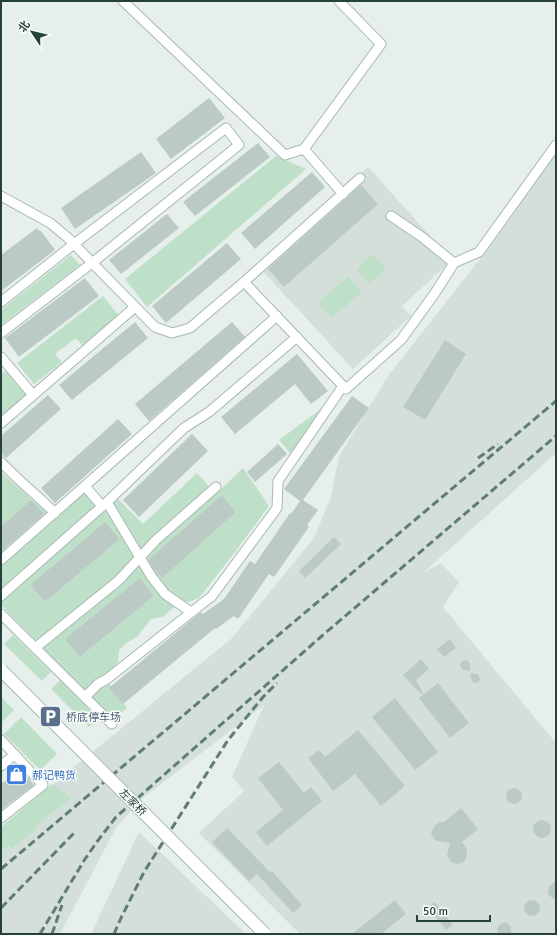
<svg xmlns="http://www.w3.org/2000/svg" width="557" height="935" viewBox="0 0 557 935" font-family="Signika,'Noto Sans SC',sans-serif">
  <rect width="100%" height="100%" fill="#e6efeb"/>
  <path fill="#d4dfda" d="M556,153V453L423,573L441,563L459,582L443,607L556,743V934H300L199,833L244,791L232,777L264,705L144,797L117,826L60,934H1V827L232,638L314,538L331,497L339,456L388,376L479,260Z
    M368,167L452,260L402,306L411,316L353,369L259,267Z
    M139,832L246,934H91Z"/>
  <path fill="#bfe0c8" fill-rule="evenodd" d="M276,156L306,169L147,307L125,279Z
    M373,254L386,269L369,284L356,269Z
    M71,255L80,265L1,325V310Z
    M348,276L362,292L332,318L318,303Z
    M103,296L119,316L82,345L76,338L55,354L62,362L34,384L17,363Z
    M5,371L27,394L1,416V374Z
    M325,406L291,454L279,440Z
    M243,468L269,506L232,556L199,598L173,608L163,617L151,619L137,637L128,642L119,650L118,662L104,677L127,708L113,719L1,605V554L44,515L31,500L1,526V472L55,520L85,492L106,512L118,499L143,524L197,473L216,494ZM222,495L236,512L161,577L147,561ZM105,522L120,539L45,602L30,585ZM140,578L154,596L80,657Z
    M13,635L51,672L42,681L4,644Z
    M60,680L98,719L89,727L51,689Z
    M1,697L14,710L1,723Z
    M21,717L57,754L40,770L4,734Z
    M52,784L71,798L35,826L37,828L12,849L9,845L1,852V827Z"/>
  <path fill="#bbcac4" d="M209,98L225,118L171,159L156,139Z
    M258,143L270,157L195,216L183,202Z
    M141,152L156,173L75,229L61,208Z
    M312,172L325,187L255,249L241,233Z
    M361,185L378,204L284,287L268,269Z
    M167,214L179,228L121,274L109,260Z
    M37,228L40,231H41L55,250L1,291V255Z
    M227,243L241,259L166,323L152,306Z
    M85,278L99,296L19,357L5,338Z
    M135,322L148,338L72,400L59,385Z
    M232,322L245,337L149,421L135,404Z
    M445,340L466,354L425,420L403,407Z
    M297,354L328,391L311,404L295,384L235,434L221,417Z
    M48,395L61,409L6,458L1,453V436Z
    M352,396L369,408L303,500L318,510L307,525L309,527L274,577L269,574L238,619L234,616L216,629L215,628L123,704L109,688L201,612L203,614L224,599L250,561L255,564L290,513L291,514L300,501L284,489Z
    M118,419L132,434L55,503L41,488Z
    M192,434L208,451L139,517L123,500Z
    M278,444L287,454L255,482L247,472Z
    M222,495L236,512L162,578L154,569L148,560Z
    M31,500L44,514L1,552V526Z
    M105,522L120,539L45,602L30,585Z
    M334,537L341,544L305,578L299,571Z
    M140,578L154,596L80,657L65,639Z
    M450,639L456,648L444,657L437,649Z
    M421,659L429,669L416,680L423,693L421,694L403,675Z
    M467,660L470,664V671L463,670L460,666L462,661Z
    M470,673L478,674L480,679L479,682L476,683L472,682Z
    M438,683L469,723L450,738L419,698Z
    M395,698L438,752L415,770L372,717Z
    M358,730L405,786L381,806L355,774L333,791L308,758L319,750L325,757Z
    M279,762L304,793L311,787L322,801L267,846L256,832L283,810L258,778Z
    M20,769L34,785L1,810V784Z
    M506 796a8 8 0 1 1 16 0a8 8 0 1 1-16 0Z
    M461,808L478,829L462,842L467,850V856L464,862L457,864L451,862L447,856L450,843L436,841L434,839L431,833L435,825L440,822H444Z
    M533 829a9 9 0 1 1 18 0a9 9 0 1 1-18 0Z
    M227,828L270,872L272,871L302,905L293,913L257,874L249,881L212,842Z
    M556,880V901L549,895L548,892L549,887Z
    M395,900L406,914L381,934H352Z
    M524 908a8 8 0 1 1 16 0a8 8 0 1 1-16 0Z
    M435,902L453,925L446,930L428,907Z
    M505,922L511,926V934H498L497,929L499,925Z"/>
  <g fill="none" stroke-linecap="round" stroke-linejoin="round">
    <defs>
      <path id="street" d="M123,1L285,155L304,149L381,44L339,1
        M304,149L343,194
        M1,196L50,223L67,237L155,327L172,333L190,328L244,282L346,389L401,340L435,293L454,263L422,237L391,216
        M454,263L479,252L556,145
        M244,282L360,178
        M1,302L74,244L226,128L239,145L92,263L1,333
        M1,357L33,395
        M1,423L135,307
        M1,462C18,480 37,495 55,513
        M85,486L102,506
        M107,502L151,576L165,594L191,612
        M1,560L277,316
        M1,596L107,502L184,428L209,412L297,337
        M1,614L112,724
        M35,648L118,581L156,540L216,487
        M85,697L98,684L107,679L212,596L277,508L278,481L343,386
        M1,740L43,785L1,818
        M1,766L14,755"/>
    </defs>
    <use href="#street" stroke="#a8b8b2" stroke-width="11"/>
    <use href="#street" stroke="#fff" stroke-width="9"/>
    <path stroke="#5f7d75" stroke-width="3" stroke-dasharray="8 4" stroke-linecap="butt" d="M478,458L498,444
      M1,869L556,401
      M1,908L76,831
      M40,934L85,859L99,839L116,817L323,635L556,436
      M52,934L62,905
      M114,934L121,918L144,872L228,740L263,697L277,683"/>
    <defs>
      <path id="secondary-bridge" d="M1,670L265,934"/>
    </defs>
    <use href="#secondary-bridge" stroke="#a4bbb3" stroke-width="14" stroke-linecap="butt"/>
    <use href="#secondary-bridge" stroke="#fff" stroke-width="12"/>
  </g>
  <defs>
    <symbol id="parking-square" viewBox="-11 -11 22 22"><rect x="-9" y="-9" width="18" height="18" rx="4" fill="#5c6f8a" stroke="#f7fbf9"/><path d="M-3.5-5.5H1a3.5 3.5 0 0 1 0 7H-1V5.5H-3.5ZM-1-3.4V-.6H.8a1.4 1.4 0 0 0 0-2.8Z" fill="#fff"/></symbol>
    <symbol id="shop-square" viewBox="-11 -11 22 22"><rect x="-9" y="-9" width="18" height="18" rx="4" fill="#3f7fe0" stroke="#f7fbf9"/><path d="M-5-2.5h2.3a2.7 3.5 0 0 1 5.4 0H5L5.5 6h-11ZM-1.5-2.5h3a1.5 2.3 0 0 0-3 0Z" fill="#fff"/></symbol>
  </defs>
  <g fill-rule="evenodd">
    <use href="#parking-square" x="38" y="704" width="25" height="25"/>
    <use href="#shop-square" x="4" y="762" width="25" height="25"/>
  </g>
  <g text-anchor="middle" stroke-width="3" stroke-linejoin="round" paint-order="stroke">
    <g font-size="11" fill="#4e5e75" stroke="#f7fbf9" text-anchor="start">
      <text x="66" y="721">桥底停车场</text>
    </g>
    <g font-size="11" fill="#366cbe" stroke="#f7fbf9" text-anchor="start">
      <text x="32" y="779">郝记鸭货</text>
    </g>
    <g font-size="11" fill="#24423a" stroke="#f7fbf9">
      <text transform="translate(133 802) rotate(45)" y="4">左家桥</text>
    </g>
  </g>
  <rect width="557" height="935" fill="none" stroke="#24423a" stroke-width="4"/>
  <g transform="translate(32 32) rotate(305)" stroke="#f7fbf9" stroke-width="3" paint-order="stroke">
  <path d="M0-3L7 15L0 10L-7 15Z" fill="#24423a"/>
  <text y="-6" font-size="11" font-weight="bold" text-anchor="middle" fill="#24423a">北</text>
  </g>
  <path d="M417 915v6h73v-6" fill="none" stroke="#24423a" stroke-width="2"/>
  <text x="423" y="915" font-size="12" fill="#24423a" stroke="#f7fbf9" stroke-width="3" paint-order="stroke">50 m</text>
</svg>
